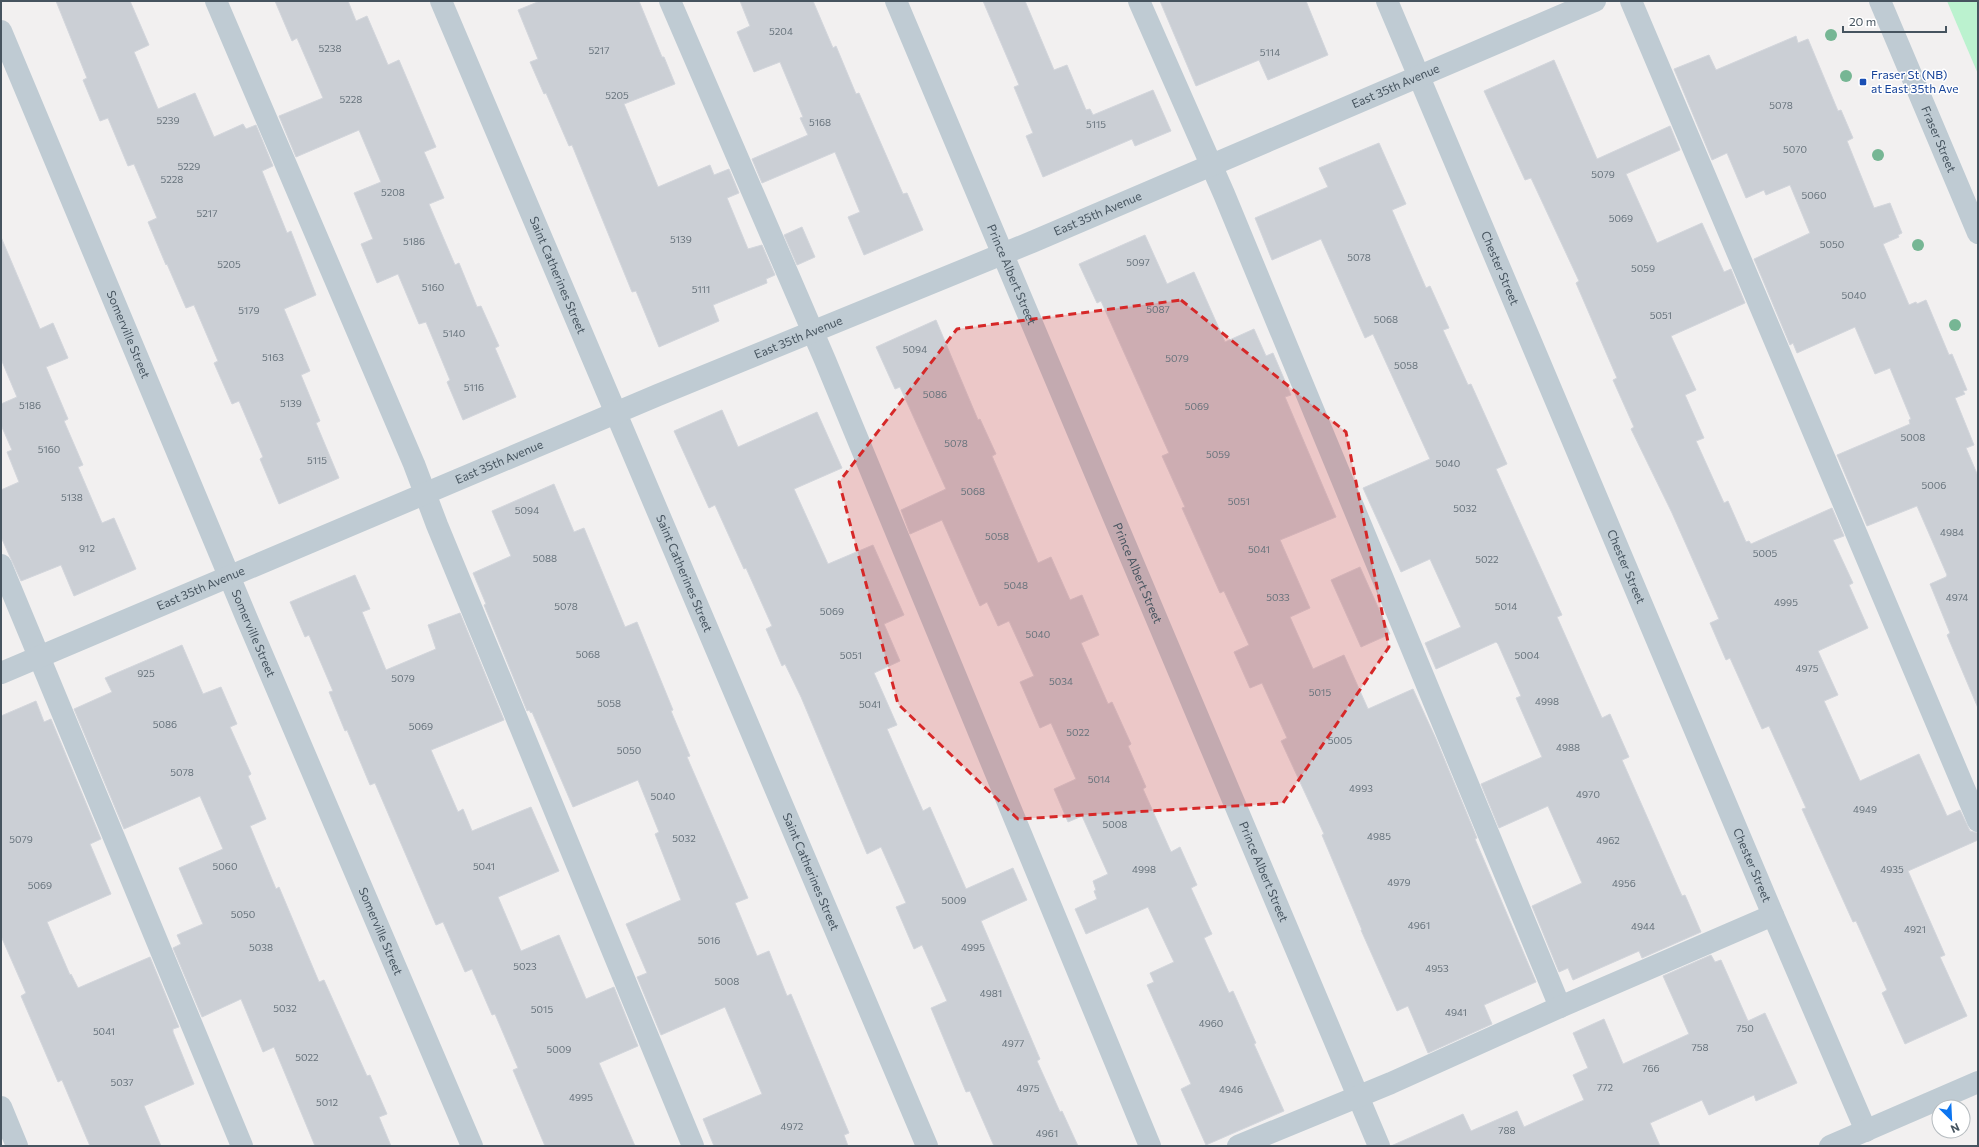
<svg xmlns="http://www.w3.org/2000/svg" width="1979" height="1147" viewBox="0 0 1979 1147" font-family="Commissioner,sans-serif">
  <rect width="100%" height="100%" fill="#f2f0f0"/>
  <path fill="#bbf2cf" d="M1947,1H1978V74Z"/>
  <path fill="#cbcfd5" stroke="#d3d6dc" d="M56,1H130L149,45L134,52L158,109L195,93L214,137L243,124L246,129L256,125L273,166L262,171L287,233L291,231L316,295L284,309L310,371L301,375L320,421L316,423L339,478L279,504L260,459L263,457L239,401L232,404L214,363L218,361L194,305L186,308L167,264L166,265L148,222L157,218L134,164L128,166L108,118L100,121L83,80L87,78Z
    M275,1H348L356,21L367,16L388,65L399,60L436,147L424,152L444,198L429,204L455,265L459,263L477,307L481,306L499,346L495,348L516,397L463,420L447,382L450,380L426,322L419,324L398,274L377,283L361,244L373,239L354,193L381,182L359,130L296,157L279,116L323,98L297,38L292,41Z
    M540,1H639L662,57H664L675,84L624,104L658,187L710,165L714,175L729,169L739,193L727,198L748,249L762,245L775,275L766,279L767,283L713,305L719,321L659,347L636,291L632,292L572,145L569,146L546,93L544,94L530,62L538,59L518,10Z
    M740,1H813L833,48L836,46L856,94L859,93L903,194L907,193L923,230L864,255L848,217L860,212L835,152L762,183L752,159L808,135L800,118L803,117L780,62L754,72L737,32L750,26Z
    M983,1H1025L1054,70L1067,65L1086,110L1090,109L1093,115L1153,90L1171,131L1135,146L1132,139L1043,177L1026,136L1033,133L1014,87L1019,85Z
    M1160,1H1306L1328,55L1268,80L1259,60L1196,86Z
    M1796,36L1798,43L1808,39L1838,111L1841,110L1853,138L1847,141L1874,208L1890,203L1902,233L1898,235L1899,237L1883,244L1909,305L1916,302L1917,304L1926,300L1949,355L1952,354L1967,390L1963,391L1965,394L1955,398L1974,445L1966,448L1978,476V708L1947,635L1950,633L1930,584L1946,577L1947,575L1917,506L1867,526L1837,455L1910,424L1909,420L1911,419L1890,368L1875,374L1855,327L1797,353L1793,343L1790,345L1754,259L1810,233L1790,185L1766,195L1764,190L1746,198L1727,153L1712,160L1674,69L1709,55L1716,70Z
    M1554,60L1597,159L1670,126L1680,150L1626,174L1657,243L1702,223L1724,272L1731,269L1745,303L1671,336L1696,390L1685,395L1704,438L1696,441L1724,503L1728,501L1746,542L1749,541L1751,544L1832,508L1844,536L1833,540L1853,583L1849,585L1868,628L1818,651L1838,695L1824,701L1860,781L1919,754L1947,816L1960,810L1970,831L1978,833V840L1908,871L1945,955L1940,957L1967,1016L1905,1044L1882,993L1887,990L1856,921L1853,922L1802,809L1806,808L1769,726L1762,729L1730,658L1726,660L1710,623L1719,619L1672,513L1631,429L1634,427L1613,380L1617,378L1576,283L1579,281L1531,178L1525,180L1484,91Z
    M1379,143L1406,204L1392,210L1426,288L1430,286L1449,328L1443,330L1468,385L1471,384L1507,464L1496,469L1562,615L1557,617L1602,718L1610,714L1629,757L1622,760L1682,896L1685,895L1701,932L1642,958L1639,951L1573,980L1568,968L1559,972L1532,906L1582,883L1548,806L1499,828L1481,784L1542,757L1516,698L1521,696L1498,644L1496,642L1436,669L1425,643L1461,627L1430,559L1401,572L1363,488L1430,459L1373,334L1365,338L1321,239L1272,260L1255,218L1328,187L1319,168Z
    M802,227L815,257L797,265L784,235Z
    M1145,235L1167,284L1194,272L1225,342L1254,329L1266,356L1273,353L1291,395L1285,397L1336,517L1280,540L1310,608L1290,617L1313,669L1344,655L1368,709L1413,689L1436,739L1477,838L1475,839L1536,982L1484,1005L1492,1024L1428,1053L1408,1006L1397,1011L1361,930H1362L1322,835L1324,834L1281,741L1287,738L1262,683L1250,688L1234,652L1249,645L1224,591L1220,593L1182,508L1185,507L1162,456L1169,453L1101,301L1097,303L1079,264Z
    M1,237L40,329L53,323L68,358L46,367L68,419L64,421L83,465L78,467L102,523L114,518L136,569L74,596L61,565L21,581L1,537V490L19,482L7,452L12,450L1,425V404L17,397L1,359Z
    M936,320L978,420L980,419L996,454L992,456L1038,563L1051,557L1070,600L1082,595L1099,635L1081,643L1108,704L1112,702L1131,744L1128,746L1146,787L1143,789L1171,852L1180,847L1197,885L1191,888L1212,934L1204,938L1229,993L1233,991L1256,1043L1254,1044L1284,1111L1206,1145L1181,1089L1191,1084L1147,985L1154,982L1150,973L1174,962L1148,907L1086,934L1075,909L1097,899L1094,891L1096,890L1093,881L1108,874L1082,816L1068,822L1054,789L1076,779L1051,723L1040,728L1020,682L1034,676L1009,621L998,626L987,602L980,606L942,520L910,534L901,510L946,489L900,387L895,389L876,347Z
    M722,410L738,447L817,412L842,468L794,489L828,564L873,545L904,615L884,624L900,661L874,673L897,725L887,729L923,811L930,807L966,889L1013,868L1027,900L981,921L1040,1059L1037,1061L1060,1112L1062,1111L1078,1146H994L970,1091L966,1092L931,1008L947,1001L922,945L914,949L896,907L906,903L881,847L867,854L801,697L785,664L782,666L766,629L772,626L746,568L744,569L715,505L709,508L674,431Z
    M554,484L574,532L584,528L625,627L637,622L673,710L671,711L690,756L687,757L748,898L735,903L757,956L769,951L787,996L791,994L849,1133L844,1135L848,1146H714L703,1119L762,1094L725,1007L661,1035L637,977L647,973L626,924L681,900L655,834L659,832L638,780L573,807L532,712L531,713L529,710L527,711L484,605L486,604L473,573L511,556L492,511Z
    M1360,567L1390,634L1361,647L1331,580Z
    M355,575L370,609L362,612L386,670L436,649L428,625L460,613L504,720L431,750L458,812L463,809L472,831L531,807L559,871L498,897L521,951L559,935L586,999L614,987L638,1046L599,1063L635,1146H545L513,1070L518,1068L495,1014L492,1015L472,969L465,972L443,922L436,925L375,783L370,785L347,730L345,731L329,692L333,691L309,635L305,637L290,602Z
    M182,645L203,694L221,687L237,724L230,727L251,774L248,776L266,819L250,826L276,889L279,887L319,982L324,980L367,1076L370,1075L387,1114L379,1117L391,1146H315L274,1047L263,1052L241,999L202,1017L173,948L181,944L177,935L203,924L179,868L223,849L200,796L124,829L74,709L112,692L105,678Z
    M36,701L44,722L51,719L101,839L90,844L111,894L47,922L70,975L71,974L78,988L150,957L179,1027L173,1029V1032L194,1084L144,1106L161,1146H90L62,1080L58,1082L21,996L26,993L1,936V716Z
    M1711,955L1715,962L1721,960L1748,1021L1765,1013L1797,1083L1756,1101L1754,1095L1709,1115L1702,1100L1650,1123L1660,1146H1391L1463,1114L1471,1131L1517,1111L1524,1127L1584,1100L1573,1075L1588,1068L1573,1033L1604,1019L1623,1064L1689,1034L1663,976Z"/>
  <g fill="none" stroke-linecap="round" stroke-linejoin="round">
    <g stroke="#bfcbd3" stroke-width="22">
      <path d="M216,1L414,464L437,525L693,1146"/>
      <path id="s1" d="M441,1L927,1146"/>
      <path d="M670,1L825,360L1150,1146"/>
      <path id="s2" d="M896,1L1379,1146"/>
      <path d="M1139,1L1224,194L1560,1007"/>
      <path id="s3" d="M1387,1L1773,915L1866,1131"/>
      <path d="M1631,1L1978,821"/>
      <path id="s4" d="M1880,1L1978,233"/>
      <path id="s5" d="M1,31L247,619L472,1146"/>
      <path d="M1,565L242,1146"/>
      <path id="s6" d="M1,673L658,395L1032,242L1595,1"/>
      <path d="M1,1107L17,1146"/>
      <path d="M1238,1146L1391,1083L1560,1007L1773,915"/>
      <path d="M1830,1146L1978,1082"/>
    </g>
  </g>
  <g fill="#76b694">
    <circle cx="1831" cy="35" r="6"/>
    <circle cx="1846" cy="76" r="6"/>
    <circle cx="1878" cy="155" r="6"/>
    <circle cx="1918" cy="245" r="6"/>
    <circle cx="1955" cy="325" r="6"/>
  </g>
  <path fill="#d62828" fill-opacity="0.2" stroke="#d62828" stroke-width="3" stroke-dasharray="8 5" stroke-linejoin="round" d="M1181,300L1346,432L1389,647L1283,803L1018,819L898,704L839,482L957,329Z"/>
  <rect fill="#1a4fb4" stroke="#fff" stroke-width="1.5" x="1859" y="78" width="8" height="8" rx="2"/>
  <g text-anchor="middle" stroke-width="3" stroke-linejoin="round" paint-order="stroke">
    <g font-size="10" fill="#67737c">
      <text x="781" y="35">5204</text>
      <text x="330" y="52">5238</text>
      <text x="599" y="54">5217</text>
      <text x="1270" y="56">5114</text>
      <text x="617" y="99">5205</text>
      <text x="351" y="103">5228</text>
      <text x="1781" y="109">5078</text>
      <text x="168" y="124">5239</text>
      <text x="820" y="126">5168</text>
      <text x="1096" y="128">5115</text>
      <text x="1795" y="153">5070</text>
      <text x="189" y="170">5229</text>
      <text x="1603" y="178">5079</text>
      <text x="172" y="183">5228</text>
      <text x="393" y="196">5208</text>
      <text x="1814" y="199">5060</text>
      <text x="207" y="217">5217</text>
      <text x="1621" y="222">5069</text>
      <text x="681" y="243">5139</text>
      <text x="414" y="245">5186</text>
      <text x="1832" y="248">5050</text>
      <text x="1359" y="261">5078</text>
      <text x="1138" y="266">5097</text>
      <text x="229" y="268">5205</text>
      <text x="1643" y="272">5059</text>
      <text x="433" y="291">5160</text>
      <text x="701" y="293">5111</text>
      <text x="1854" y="299">5040</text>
      <text x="1158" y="313">5087</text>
      <text x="249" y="314">5179</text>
      <text x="1661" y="319">5051</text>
      <text x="1386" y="323">5068</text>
      <text x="454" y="337">5140</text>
      <text x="915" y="353">5094</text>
      <text x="273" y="361">5163</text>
      <text x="1177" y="362">5079</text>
      <text x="1406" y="369">5058</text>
      <text x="474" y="391">5116</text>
      <text x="935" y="398">5086</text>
      <text x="291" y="407">5139</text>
      <text x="30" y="409">5186</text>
      <text x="1197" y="410">5069</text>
      <text x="1913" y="441">5008</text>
      <text x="956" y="447">5078</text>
      <text x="49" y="453">5160</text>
      <text x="1218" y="458">5059</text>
      <text x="317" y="464">5115</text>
      <text x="1448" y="467">5040</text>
      <text x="1934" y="489">5006</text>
      <text x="973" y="495">5068</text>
      <text x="72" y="501">5138</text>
      <text x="1239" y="505">5051</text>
      <text x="1465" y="512">5032</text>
      <text x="527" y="514">5094</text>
      <text x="1952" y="536">4984</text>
      <text x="997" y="540">5058</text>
      <text x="87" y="552">912</text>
      <text x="1259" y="553">5041</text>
      <text x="1765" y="557">5005</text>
      <text x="545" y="562">5088</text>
      <text x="1487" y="563">5022</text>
      <text x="1016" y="589">5048</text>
      <text x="1278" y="601">5033</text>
      <text x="1957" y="601">4974</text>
      <text x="1786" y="606">4995</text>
      <text x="566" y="610">5078</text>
      <text x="1506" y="610">5014</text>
      <text x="832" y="615">5069</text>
      <text x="1038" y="638">5040</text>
      <text x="588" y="658">5068</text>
      <text x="851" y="659">5051</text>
      <text x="1527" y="659">5004</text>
      <text x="1807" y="672">4975</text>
      <text x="146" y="677">925</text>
      <text x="403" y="682">5079</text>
      <text x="1061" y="685">5034</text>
      <text x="1320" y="696">5015</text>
      <text x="1547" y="705">4998</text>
      <text x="609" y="707">5058</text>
      <text x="870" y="708">5041</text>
      <text x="165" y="728">5086</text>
      <text x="421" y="730">5069</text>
      <text x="1078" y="736">5022</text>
      <text x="1340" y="744">5005</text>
      <text x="1568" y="751">4988</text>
      <text x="629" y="754">5050</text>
      <text x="182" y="776">5078</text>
      <text x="1099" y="783">5014</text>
      <text x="1361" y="792">4993</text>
      <text x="1588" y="798">4970</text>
      <text x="663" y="800">5040</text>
      <text x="1865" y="813">4949</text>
      <text x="1115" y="828">5008</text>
      <text x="1379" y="840">4985</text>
      <text x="684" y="842">5032</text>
      <text x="21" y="843">5079</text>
      <text x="1608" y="844">4962</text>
      <text x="225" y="870">5060</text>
      <text x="484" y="870">5041</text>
      <text x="1144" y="873">4998</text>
      <text x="1892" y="873">4935</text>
      <text x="1399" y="886">4979</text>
      <text x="1624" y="887">4956</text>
      <text x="40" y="889">5069</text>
      <text x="954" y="904">5009</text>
      <text x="243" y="918">5050</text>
      <text x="1419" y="929">4961</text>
      <text x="1643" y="930">4944</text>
      <text x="1915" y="933">4921</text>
      <text x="709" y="944">5016</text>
      <text x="261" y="951">5038</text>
      <text x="973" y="951">4995</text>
      <text x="525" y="970">5023</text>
      <text x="1437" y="972">4953</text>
      <text x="727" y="985">5008</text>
      <text x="991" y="997">4981</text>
      <text x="285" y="1012">5032</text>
      <text x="542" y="1013">5015</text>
      <text x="1456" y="1016">4941</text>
      <text x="1211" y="1027">4960</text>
      <text x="1745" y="1032">750</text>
      <text x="104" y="1035">5041</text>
      <text x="1013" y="1047">4977</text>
      <text x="1700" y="1051">758</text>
      <text x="559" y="1053">5009</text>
      <text x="307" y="1061">5022</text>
      <text x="1651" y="1072">766</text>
      <text x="122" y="1086">5037</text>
      <text x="1605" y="1091">772</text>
      <text x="1028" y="1092">4975</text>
      <text x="1231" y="1093">4946</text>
      <text x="581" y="1101">4995</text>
      <text x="327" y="1106">5012</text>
      <text x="792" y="1130">4972</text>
      <text x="1507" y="1134">788</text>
      <text x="1047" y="1137">4961</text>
    </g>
    <g font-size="12" fill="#164399" stroke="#fff" text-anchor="start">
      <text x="1871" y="79">Fraser St (NB)<tspan x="1871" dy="14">at East 35th Ave</tspan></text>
    </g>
    <g font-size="12" fill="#46545f" stroke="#fff">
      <text dy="4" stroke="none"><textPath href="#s6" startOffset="1513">East 35th Avenue</textPath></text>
      <text dy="4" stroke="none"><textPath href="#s4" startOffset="150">Fraser Street</textPath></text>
      <text dy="4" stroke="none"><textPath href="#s6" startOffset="1189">East 35th Avenue</textPath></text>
      <text dy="4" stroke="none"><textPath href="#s3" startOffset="290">Chester Street</textPath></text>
      <text dy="4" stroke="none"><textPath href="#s1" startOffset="298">Saint Catherines Street</textPath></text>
      <text dy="4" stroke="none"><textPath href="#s2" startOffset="297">Prince Albert Street</textPath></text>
      <text dy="4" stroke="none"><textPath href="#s5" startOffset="329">Somerville Street</textPath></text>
      <text dy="4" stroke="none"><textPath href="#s6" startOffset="865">East 35th Avenue</textPath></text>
      <text dy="4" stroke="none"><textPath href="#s6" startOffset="541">East 35th Avenue</textPath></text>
      <text dy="4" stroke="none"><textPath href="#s3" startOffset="614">Chester Street</textPath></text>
      <text dy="4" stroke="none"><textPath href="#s2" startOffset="621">Prince Albert Street</textPath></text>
      <text dy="4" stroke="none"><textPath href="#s1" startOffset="622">Saint Catherines Street</textPath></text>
      <text dy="4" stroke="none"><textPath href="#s6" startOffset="217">East 35th Avenue</textPath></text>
      <text dy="4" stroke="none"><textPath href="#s5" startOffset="653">Somerville Street</textPath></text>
      <text dy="4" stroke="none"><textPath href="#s3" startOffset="938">Chester Street</textPath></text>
      <text dy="4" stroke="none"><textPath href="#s1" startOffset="946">Saint Catherines Street</textPath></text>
      <text dy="4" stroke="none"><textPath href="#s2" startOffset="945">Prince Albert Street</textPath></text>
      <text dy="4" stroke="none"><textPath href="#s5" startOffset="977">Somerville Street</textPath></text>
    </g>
  </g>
  <rect width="1979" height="1147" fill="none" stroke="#46545f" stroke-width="4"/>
  <g transform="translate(1951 1119) rotate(156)"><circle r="19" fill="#ffffff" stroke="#b5bbbf"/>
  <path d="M0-3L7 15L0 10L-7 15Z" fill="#0c75f0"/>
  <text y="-6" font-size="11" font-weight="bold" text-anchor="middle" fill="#46545f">N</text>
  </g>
  <path d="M1843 26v6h103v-6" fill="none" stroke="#46545f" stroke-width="2"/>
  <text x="1849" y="26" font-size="12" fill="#46545f" stroke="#ffffff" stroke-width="3" paint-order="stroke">20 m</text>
</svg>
